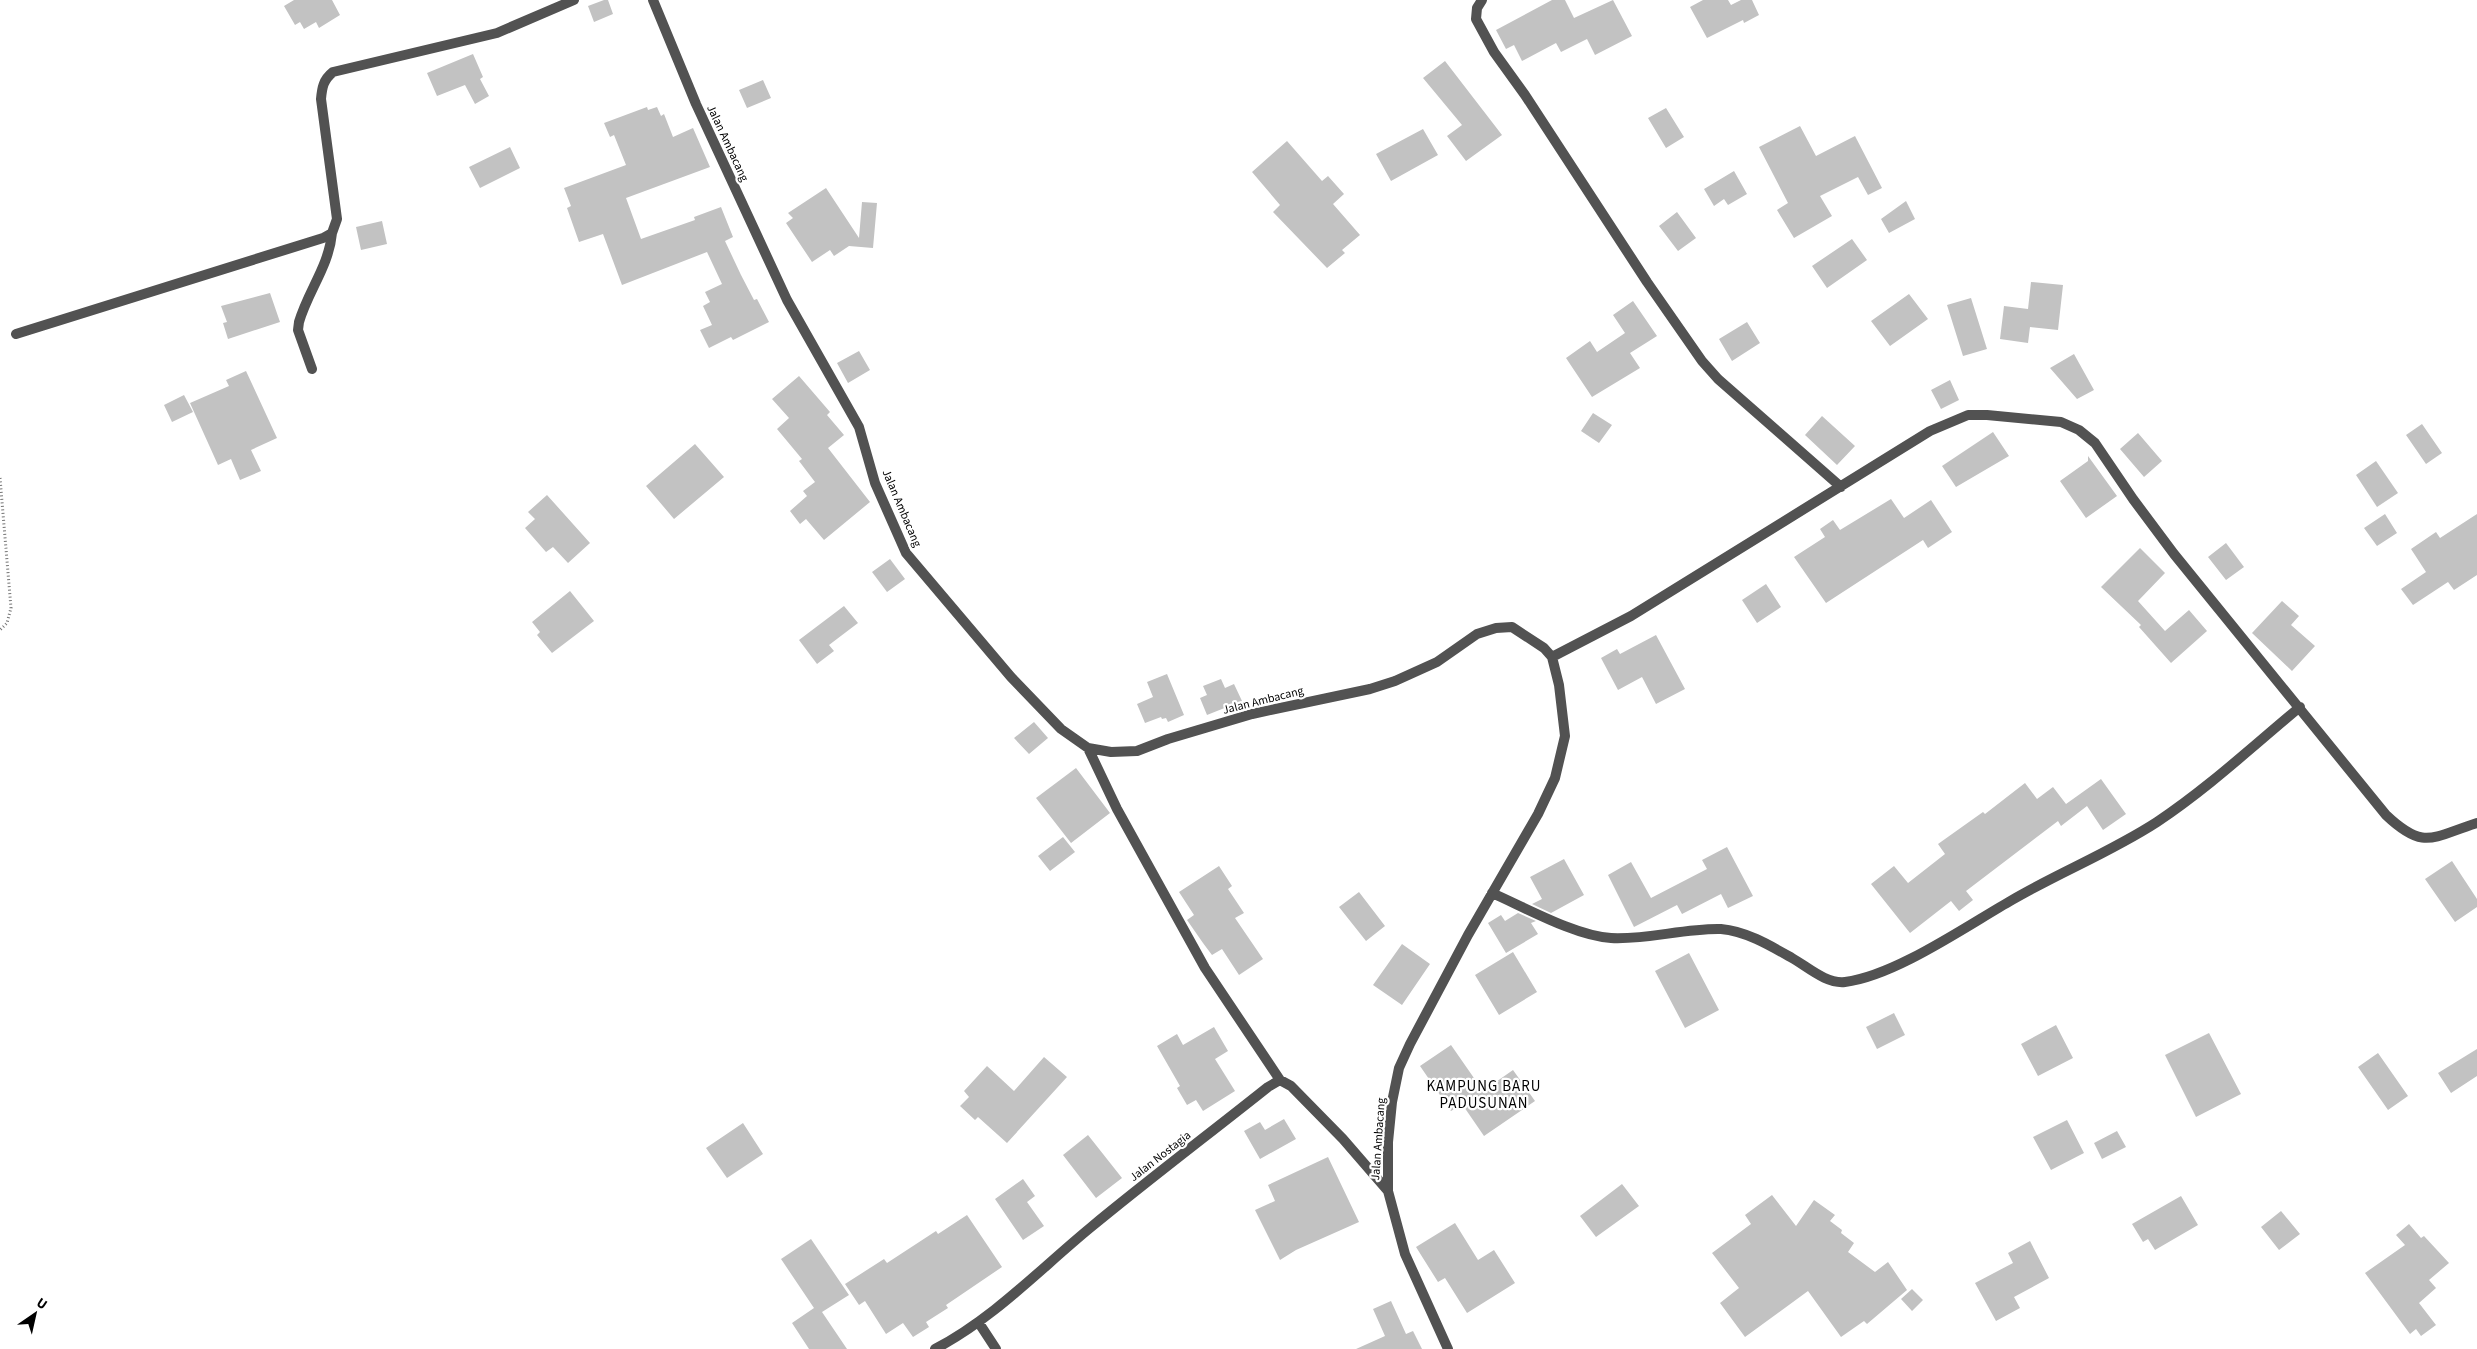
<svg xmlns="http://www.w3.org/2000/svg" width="2477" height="1349" viewBox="0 0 2477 1349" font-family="'Source Sans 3',sans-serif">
  <rect width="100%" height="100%" fill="#fff"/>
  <path fill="#c2c2c2" d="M294,0H332L340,15L319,28L316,22L304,29L300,22L295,25L284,6Z
    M604,0H608L613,14L594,22L588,6Z
    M1552,0H1565L1574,18L1613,0L1632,36L1595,55L1587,39L1561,52L1556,43L1522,61L1514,45L1506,49L1496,30Z
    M1703,0H1728L1731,5L1741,0H1752L1759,15L1744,23L1743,20L1707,38L1690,7Z
    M473,54L483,77L480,79L489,96L475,104L465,85L437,96L427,73Z
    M1445,61L1502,135L1466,161L1447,136L1462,125L1423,78Z
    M763,80L771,98L747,108L739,90Z
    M647,107L648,110L657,107L661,116L664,114L673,137L693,128L710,167L626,198L641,239L695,220L694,217L721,207L733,237L725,241L741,275L754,300L757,299L769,322L733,340L731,337L709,348L700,330L712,325L703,306L710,302L705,292L722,284L707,252L622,285L603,234L579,242L567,208L571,206L564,188L626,165L614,135L610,137L604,123Z
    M1666,108L1684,137L1666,148L1648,118Z
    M1800,126L1816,156L1855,136L1882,188L1868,195L1858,177L1820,196L1832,216L1794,238L1777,210L1788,203L1759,147Z
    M1423,129L1438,155L1391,181L1376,154Z
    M1287,141L1322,181L1328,176L1344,194L1333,204L1360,235L1342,250L1345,253L1327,268L1273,212L1280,205L1252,172Z
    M510,147L520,168L480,188L469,167Z
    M1734,171L1747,194L1728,205L1724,199L1714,206L1704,189Z
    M826,188L859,238L862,202L877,203L873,248L849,246L834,256L830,250L812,262L786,223L793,218L788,213Z
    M1906,201L1915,219L1889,233L1881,219Z
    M1677,212L1696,238L1678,251L1659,226Z
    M382,221L387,244L361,250L356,227Z
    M1852,239L1867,260L1827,288L1812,266Z
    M2031,282L2063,285L2058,330L2030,327L2028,343L2000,339L2004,306L2028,309Z
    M270,293L280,322L228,339L223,323L227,322L221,306Z
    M1909,294L1928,319L1890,346L1871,321Z
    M1971,298L1987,349L1963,356L1947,305Z
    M1633,301L1657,336L1630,353L1640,368L1592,397L1566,358L1590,341L1597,352L1625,333L1613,315Z
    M1747,322L1760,343L1732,361L1719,339Z
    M859,351L870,370L848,383L837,363Z
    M2074,354L2094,390L2077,399L2050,368Z
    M246,371L277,438L251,450L261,471L240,480L231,459L218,465L190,403L229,386L226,380Z
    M799,376L830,412L827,415L844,435L828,448L870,502L824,540L806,519L800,524L790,511L807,496L803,491L815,482L799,461L802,459L777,429L789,418L772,399Z
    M1950,380L1959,400L1941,409L1931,390Z
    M184,395L193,412L172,422L164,405Z
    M1593,413L1612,425L1599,443L1581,431Z
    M1822,416L1855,446L1837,465L1805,435Z
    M2422,424L2442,453L2426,464L2406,435Z
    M1993,432L2009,456L1956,487L1942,466Z
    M2138,433L2162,461L2144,477L2120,449Z
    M695,444L724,477L674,519L646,486Z
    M2088,456L2117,496L2086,518L2060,481L2088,461Z
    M2376,461L2398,493L2377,507L2356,475Z
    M547,495L590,543L568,563L553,547L546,552L525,528L535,519L528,512Z
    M1891,499L1904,518L1931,500L1952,532L1928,548L1923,540L1826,603L1794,557L1825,537L1820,529L1833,520L1840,530Z
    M2385,514L2397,533L2377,546L2364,528Z
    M2477,514V575L2454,590L2448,582L2413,605L2401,589L2426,572L2411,549L2436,532L2440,538Z
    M2226,543L2244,567L2226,580L2208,557Z
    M2140,548L2165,573L2138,601L2165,631L2189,610L2207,631L2171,663L2139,627L2141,625L2101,587Z
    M890,559L905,579L887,592L872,572Z
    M1766,584L1781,607L1757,623L1742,600Z
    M570,591L594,621L552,653L537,635L540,632L532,622Z
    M2282,601L2299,616L2291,625L2315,646L2292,671L2252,633Z
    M844,606L858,623L829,645L834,651L817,664L799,640Z
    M1656,635L1685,689L1656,704L1642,677L1618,690L1601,658L1617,649L1620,654Z
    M1167,674L1184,715L1168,722L1166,718L1162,719L1161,717L1145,723L1137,704L1153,697L1147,682Z
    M1221,679L1225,688L1234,684L1242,701L1207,715L1200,698L1207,695L1203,686Z
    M1034,722L1048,738L1029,754L1014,738Z
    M1076,768L1110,813L1071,843L1036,798Z
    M2101,779L2126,814L2103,830L2087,806L2061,826L2058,821L1966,891L1973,900L1959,911L1951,901L1910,933L1871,884L1894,866L1908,883L1945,854L1938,844L1983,812L1985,814L2025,783L2037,799L2053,787L2066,804Z
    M1063,837L1075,852L1050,871L1038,856Z
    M1727,847L1753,896L1728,908L1721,894L1682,914L1677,905L1634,927L1608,875L1631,862L1651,898L1707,869L1702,860Z
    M1564,859L1584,895L1551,913L1532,904L1542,899L1530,877Z
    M2452,861L2477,899V907L2455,922L2425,879Z
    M1219,866L1232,886L1228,889L1244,913L1235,918L1263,959L1239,975L1222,949L1212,955L1203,943L1187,920L1194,915L1179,892Z
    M1359,892L1385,926L1366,941L1339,907Z
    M1518,913L1536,921L1531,923L1538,934L1506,953L1488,923L1501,915L1505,921Z
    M1402,944L1430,964L1402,1005L1373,985Z
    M1513,952L1537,992L1499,1015L1475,975Z
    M1689,953L1719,1010L1685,1028L1655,971Z
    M1894,1013L1905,1035L1877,1049L1866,1027Z
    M2056,1025L2073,1058L2038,1076L2021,1044Z
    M1214,1027L1228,1051L1215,1059L1235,1091L1203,1111L1196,1100L1187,1105L1177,1088L1180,1086L1157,1046L1177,1034L1183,1045Z
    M2209,1033L2241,1094L2196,1117L2165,1055Z
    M1451,1045L1483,1091L1513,1070L1535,1101L1484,1136L1462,1104L1451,1111L1420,1066Z
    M2477,1049V1076L2451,1093L2438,1073Z
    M2378,1053L2408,1096L2388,1110L2358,1067Z
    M1044,1057L1067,1077L1007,1143L978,1117L975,1120L960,1106L969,1097L964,1091L987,1066L1014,1091Z
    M1284,1119L1296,1139L1260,1159L1244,1131L1260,1122L1265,1130Z
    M2067,1120L2084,1153L2051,1170L2033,1137Z
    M743,1123L763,1154L727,1178L706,1148Z
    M2117,1131L2126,1147L2102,1159L2094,1143Z
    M1088,1135L1122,1178L1096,1198L1063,1155Z
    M1328,1157L1359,1222L1296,1250L1280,1260L1255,1210L1275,1201L1268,1185Z
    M1023,1179L1035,1196L1027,1202L1044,1226L1023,1240L995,1199Z
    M1622,1184L1639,1206L1596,1237L1580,1216Z
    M1772,1195L1796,1226L1814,1200L1835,1215L1830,1221L1842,1230L1841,1233L1854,1243L1848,1252L1875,1272L1888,1262L1907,1290L1867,1324L1864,1321L1841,1337L1808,1291L1745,1337L1720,1303L1739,1288L1712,1253L1751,1224L1745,1215Z
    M2181,1196L2198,1225L2155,1250L2148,1239L2143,1242L2132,1224Z
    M2281,1211L2300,1234L2279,1250L2261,1227Z
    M967,1215L1002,1267L946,1305L948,1308L926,1322L929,1327L913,1337L903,1323L886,1334L865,1301L859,1305L845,1284L884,1259L887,1263L936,1231L938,1234Z
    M1455,1223L1478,1260L1494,1250L1515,1283L1467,1313L1445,1278L1438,1282L1416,1247Z
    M2409,1224L2421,1238L2424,1236L2449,1263L2429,1280L2436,1288L2419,1303L2436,1325L2421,1336L2416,1329L2410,1334L2365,1273L2405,1245L2396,1235Z
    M811,1239L849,1295L822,1312L847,1349H809L792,1323L814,1308L781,1259Z
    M2030,1241L2049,1278L2014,1297L2020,1308L1996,1321L1975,1283L2013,1263L2008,1253Z
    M1912,1289L1923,1300L1912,1311L1901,1299Z
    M1391,1301L1406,1334L1413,1331L1422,1349H1356L1385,1336L1373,1309Z"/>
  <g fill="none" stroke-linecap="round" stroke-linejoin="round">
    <path stroke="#747474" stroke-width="3" stroke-dasharray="1 2.5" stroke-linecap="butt" d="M0,478L11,608L7,623L0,630"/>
    <path stroke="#525252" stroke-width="10" d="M653,0L696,104L787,300L859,427L875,483L906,553L1011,677L1061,729L1088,748L1111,752L1137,751L1168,739L1252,714L1370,689L1395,681L1437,662L1477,634L1496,628L1512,627L1544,648L1552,657L1559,685L1565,736L1555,778L1538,814L1468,935L1410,1044L1399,1068L1392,1102L1388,1142V1191L1405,1254L1448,1349
      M1482,0L1477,8L1476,19L1494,52L1525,95L1647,282L1702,361L1718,379L1841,487
      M16,334L323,238L332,233L337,219L321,99C322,88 323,80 333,72L497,33L574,0
      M312,369L298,330L299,322C308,291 329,266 332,233
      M1552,657L1631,616L1930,431L1968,415H1987L2061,422L2079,430L2095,443L2133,499L2174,554L2386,815C2424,851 2432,837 2477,823
      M1088,748L1117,809L1205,968L1280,1080
      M1492,893C1526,908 1576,936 1611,938C1648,940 1684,928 1721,929C1746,931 1771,946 1792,958C1808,967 1826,984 1845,982C1895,976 1968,925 2012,900C2060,872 2111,852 2157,822C2208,788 2253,746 2300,707
      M979,1323L996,1349
      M935,1349C994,1318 1039,1270 1090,1228C1148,1180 1209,1134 1268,1087L1280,1080L1291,1086L1343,1139L1388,1191"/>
  </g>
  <g text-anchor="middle" stroke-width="4.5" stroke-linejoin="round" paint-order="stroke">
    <g font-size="12" fill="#000" stroke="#fff">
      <text transform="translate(728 143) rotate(65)" y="4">Jalan Ambacang</text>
      <text transform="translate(902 508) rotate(67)" y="4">Jalan Ambacang</text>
      <text transform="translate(1263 700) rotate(-14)" y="4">Jalan Ambacang</text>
      <text transform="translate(1378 1139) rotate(-86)" y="4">Jalan Ambacang</text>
      <text transform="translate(1160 1156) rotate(-38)" y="4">Jalan Nostagia</text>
    </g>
    <g font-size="15" letter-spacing="1" fill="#000" stroke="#fff">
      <text x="1484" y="1091">KAMPUNG BARU<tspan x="1484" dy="17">PADUSUNAN</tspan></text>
    </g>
  </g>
  <g transform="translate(35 1314) rotate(34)" stroke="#ffffff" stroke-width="4" paint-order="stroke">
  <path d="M0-4L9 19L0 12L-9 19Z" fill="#000000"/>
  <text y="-8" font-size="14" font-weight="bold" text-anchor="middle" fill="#000000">U</text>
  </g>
</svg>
